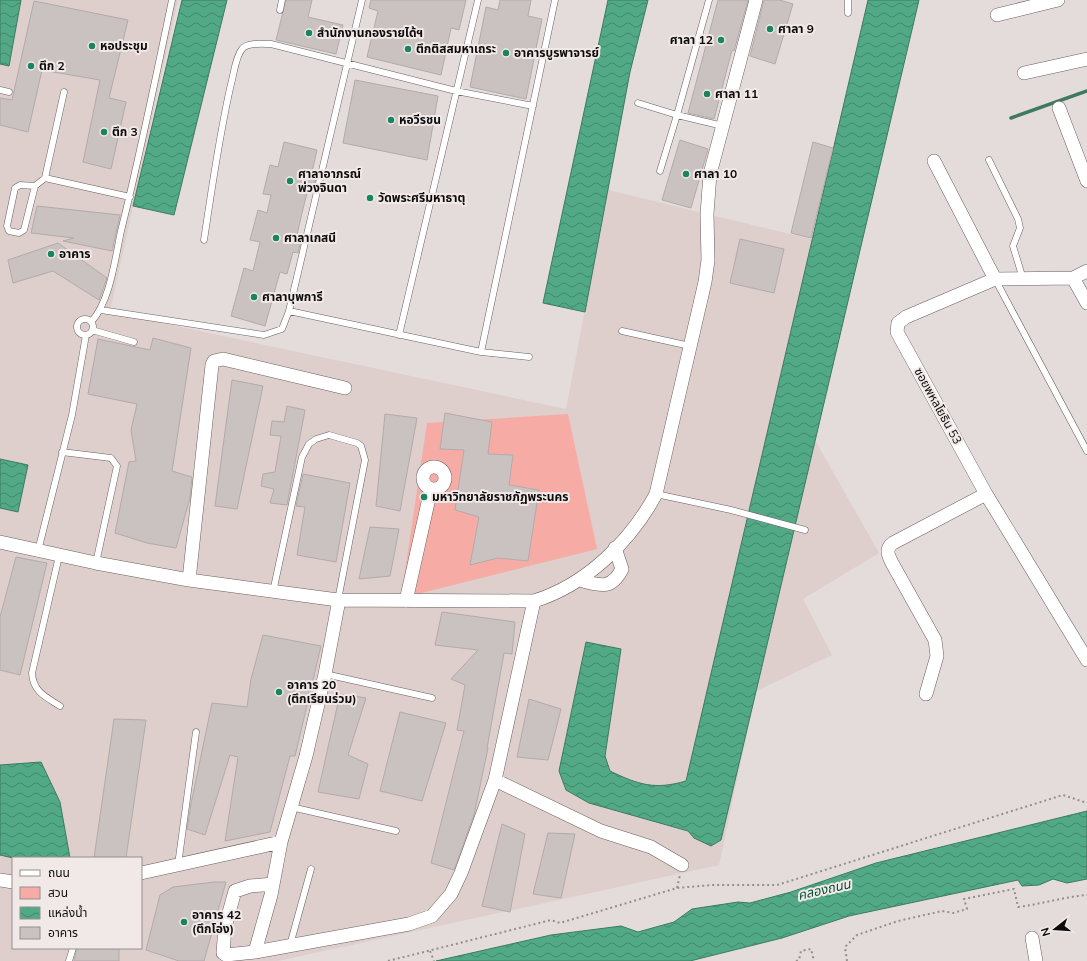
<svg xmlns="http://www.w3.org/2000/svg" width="1087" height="961" viewBox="0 0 1087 961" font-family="Mulish,'Noto Sans Thai',sans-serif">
  <defs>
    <pattern id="water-waves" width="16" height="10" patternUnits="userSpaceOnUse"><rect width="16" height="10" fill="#51a986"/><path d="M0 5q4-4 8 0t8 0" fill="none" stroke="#42886c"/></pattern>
  </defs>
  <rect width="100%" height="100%" fill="#e4dcdb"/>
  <path fill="#dececc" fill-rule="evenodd" d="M0,0H178L110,312L566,409L608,190L860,251L815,440L879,553L803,599L832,655L756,691L719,865L278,961H0ZM13,858H141V948H13Z"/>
  <path fill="#f6aca5" d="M568,414L597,549L401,598L427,423Z"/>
  <path fill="url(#water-waves)" stroke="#3d7a61" d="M0,0H21L9,66L0,64Z
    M182,0H227L174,215L133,206Z
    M608,0H648L630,72L585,312L543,303Z
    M868,0H919L721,840L711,846L694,838L688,831L589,803L566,790L559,771L586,642L621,649L605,756L610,771C639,785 655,790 686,781Z
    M0,459L28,465L18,512L0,508Z
    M41,762L60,802L70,858H13L0,855V765Z
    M1087,811V879L1067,883L1053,879L1039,885L1022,886L1018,880L849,916L782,938L690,961H436L551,935L621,926L638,932L674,922L692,909L738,902L750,903L791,892L876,863Z"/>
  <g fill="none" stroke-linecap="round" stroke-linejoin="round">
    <path stroke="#3d7a61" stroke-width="3.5" d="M1011,118L1087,91"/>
  </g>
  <path fill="#c9c2c1" stroke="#b2abaa" d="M286,0H312L308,17L343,25L336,54L276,40Z
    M371,0H466L459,30L451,28L441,75L367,57L378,11L369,8Z
    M500,0H531L528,16L542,19L526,99L470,87L486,7L498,10Z
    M718,0H748L734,51L732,50L714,119L688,113Z
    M764,0H780L793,4L775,64L750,56Z
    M34,1L128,20L109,98L126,102L111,169L83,162L100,80L42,70L28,132L0,125V98L12,100Z
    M355,80L438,96L427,160L343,143Z
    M680,140L708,149L691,208L662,200Z
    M284,142L317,150L312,172L317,173L313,191L308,189L302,213L297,235L302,236L298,253L293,252L287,274L280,272L265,326L231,316L244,268L253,271L260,242L250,240L258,210L267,213L271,195L263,194L270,165L278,167Z
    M813,142L833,148L811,238L791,233Z
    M37,206L120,215L112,251L63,241L74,238L31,233Z
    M740,239L784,249L774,293L730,283Z
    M58,243L107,278L99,300L53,271L13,283L8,260Z
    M153,338L191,348L172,471L192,477L190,498L176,548L147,543L115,533L129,462L136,461L131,430L137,404L88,394L98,339L150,350Z
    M232,380L263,386L237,509L215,506Z
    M287,406L305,410L287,505L270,503L274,489L261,486L263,474L275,472L281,436L270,435L272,421L284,422Z
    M445,413L492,422L488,454L513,455L509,485L539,490L528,561L498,558L470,565L479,517L455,510L464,450L440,449Z
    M385,414L417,418L400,511L376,506Z
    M303,474L350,483L336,562L297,555L305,507L296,506Z
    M370,527L399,529L390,576L359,579Z
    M16,557L47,563L20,675L0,670V617Z
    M442,612L515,622L512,654L504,653L487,748H488L474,815L454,870L431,863L464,731L457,730L465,685L451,679L478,650L435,645Z
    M263,635L321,646L295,756H290L270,832L225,841L238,757L230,755L205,835L187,829L191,804L212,703L247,707L251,679Z
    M340,694L366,698L348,755L368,764L359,799L318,792Z
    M529,699L561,709L548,760L517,757Z
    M400,712L446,723L422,801L380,791Z
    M114,719L146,720L126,858H94Z
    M502,824L525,834L510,912L482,906Z
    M548,833L575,834L561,898L533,894Z
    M214,882H226L204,961H179L146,950L160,895L173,887Z
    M77,948H119V961H74Z"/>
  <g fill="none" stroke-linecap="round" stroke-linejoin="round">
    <defs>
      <path id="service" d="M709,0L677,115L723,126
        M848,0V13
        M280,10L282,0
        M0,90L9,92
        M638,103L677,115L660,171
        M989,160L1018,219L1020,228L1013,246L1023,279
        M45,178L130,197
        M35,186L24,230L19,233L9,231L7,226L15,188L20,185L35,186L45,178L64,92
        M204,240C212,188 219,136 231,84C234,74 235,58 242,49C247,42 263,44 271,44L456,91L533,106
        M995,279L1087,451
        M101,310L264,335L282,329L289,311L362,0
        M289,311L481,352L529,357
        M77 327a8 8 0 1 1 16 0a8 8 0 1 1-16 0Z
        M91,322C110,302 115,259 121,231C140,155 156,77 172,0
        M92,330L134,342
        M622,331L690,346
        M399,335L478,0
        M481,352L555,0
        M62,452L111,458L117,466L96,563
        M656,494L731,510L805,530
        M38,551L72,415L86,335
        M59,556L32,673C33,692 46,697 60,706
        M273,592L302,457L309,444L316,439L329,435L357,443L361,446L365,460L338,600
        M325,674L432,698
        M291,807L396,831
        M178,865L196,732
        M290,945L311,869
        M69,961L73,948"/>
      <path id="minor" d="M997,15L1058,0
        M1024,73L1087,59
        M1059,108L1087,181
        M934,161L995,279
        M1073,278L1087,303
        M423 478a11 11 0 1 1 22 0a11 11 0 1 1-22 0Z
        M0,542L96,563L189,580L338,600L534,601C586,585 630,542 656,494L705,282L708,260L707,214L710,174L756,0
        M189,580L212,365L214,361L223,359L345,388
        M579,580C599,585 611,591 622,569L615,548
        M406,601L431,489
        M1087,660L986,494L897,332L898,323L906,317L995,279L1073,278L1087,271
        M926,694L937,656L935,640L892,563C888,555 885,549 893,543L986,494
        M495,780L601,831L651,847L682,865
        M141,873L281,842
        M0,880L13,882
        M273,884L250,886L235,891L225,927L223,953L226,955L255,952L409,924L432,916L451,894L461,873L495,780L534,601
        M1032,938L1036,961
        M255,952L271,895L281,842L306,756L325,674L339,600"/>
    </defs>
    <use href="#service" stroke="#676060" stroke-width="7"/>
    <use href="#minor" stroke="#676060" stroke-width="14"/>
    <path stroke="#948e8e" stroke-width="2" stroke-dasharray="2 3" stroke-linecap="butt" d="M677,888L680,875
      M430,951L434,961
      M388,961L551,920L560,923L677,888L712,885H777L1063,795L1087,803
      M796,961L799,960L801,951L811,949L814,961
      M847,961L845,947L857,935L898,921L942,911L953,913L967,909L964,899L1014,889L1018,907C1042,904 1063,897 1087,895"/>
    <use href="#service" stroke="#fff" stroke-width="6"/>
    <use href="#minor" stroke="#fff" stroke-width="13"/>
  </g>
  <g fill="#198461" stroke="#f1e9e8" stroke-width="1.5">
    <circle cx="770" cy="29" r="4"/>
    <circle cx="309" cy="33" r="4"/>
    <circle cx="721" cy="40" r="4"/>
    <circle cx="92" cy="46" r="4"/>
    <circle cx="408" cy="49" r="4"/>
    <circle cx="506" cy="53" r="4"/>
    <circle cx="31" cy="66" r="4"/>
    <circle cx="707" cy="94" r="4"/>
    <circle cx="391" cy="120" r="4"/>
    <circle cx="104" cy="132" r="4"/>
    <circle cx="686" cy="174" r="4"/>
    <circle cx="290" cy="181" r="4"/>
    <circle cx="370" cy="198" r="4"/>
    <circle cx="276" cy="238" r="4"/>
    <circle cx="51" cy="254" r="4"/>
    <circle cx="254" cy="297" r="4"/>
    <circle cx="424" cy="497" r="4"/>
    <circle cx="279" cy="692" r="4"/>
    <circle cx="184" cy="922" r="4"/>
  </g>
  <g text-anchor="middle" stroke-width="4" stroke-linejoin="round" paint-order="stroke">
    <g font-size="12" font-weight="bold" fill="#0d0b0b" stroke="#f1e9e8" text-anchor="start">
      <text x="778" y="33">ศาลา 9</text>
      <text x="317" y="37">สำนักงานกองรายได้ฯ</text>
      <text x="713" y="44" text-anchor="end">ศาลา 12</text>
      <text x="100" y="50">หอประชุม</text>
      <text x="416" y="53">ตึกติสสมหาเถระ</text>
      <text x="514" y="57">อาคารบูรพาจารย์</text>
      <text x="39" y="70">ตึก 2</text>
      <text x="715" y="98">ศาลา 11</text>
      <text x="399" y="124">หอวีรชน</text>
      <text x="112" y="136">ตึก 3</text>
      <text x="298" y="178">ศาลาอาภรณ์<tspan x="298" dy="14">พ่วงจินดา</tspan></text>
      <text x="694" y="178">ศาลา 10</text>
      <text x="378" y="202">วัดพระศรีมหาธาตุ</text>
      <text x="284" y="242">ศาลาเกสนี</text>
      <text x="59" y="258">อาคาร</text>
      <text x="262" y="301">ศาลาบุพการี</text>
      <text x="432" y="501">มหาวิทยาลัยราชภัฏพระนคร</text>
      <text x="287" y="689">อาคาร 20<tspan x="287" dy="14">(ตึกเรียนร่วม)</tspan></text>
      <text x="192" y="919">อาคาร 42<tspan x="192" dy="14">(ตึกโอ่ง)</tspan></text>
    </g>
    <g font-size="12" fill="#0d0b0b" stroke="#f1e9e8">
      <text transform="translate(938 406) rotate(61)" y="4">ซอยพหลโยธิน 53</text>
    </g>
    <g font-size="13" font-style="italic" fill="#034f37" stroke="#f1e9e8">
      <text transform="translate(824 889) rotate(-13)" y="5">คลองถนน</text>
    </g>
  </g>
  <rect x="12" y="857" width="130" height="92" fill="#f1e9e8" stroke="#969090"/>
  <rect x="20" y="870" width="20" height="6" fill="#ffffff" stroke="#969090"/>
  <text x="48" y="877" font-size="12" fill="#0d0b0b">ถนน</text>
  <rect x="20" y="887" width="20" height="12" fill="#f6aca5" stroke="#969090"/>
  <text x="48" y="897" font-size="12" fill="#0d0b0b">สวน</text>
  <rect x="20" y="907" width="20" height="12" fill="url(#water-waves)" stroke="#969090"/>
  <text x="48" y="917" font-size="12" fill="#0d0b0b">แหล่งน้ำ</text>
  <rect x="20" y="927" width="20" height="12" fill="#c9c2c1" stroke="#969090"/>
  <text x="48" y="937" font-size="12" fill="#0d0b0b">อาคาร</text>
  <g transform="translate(1055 929) rotate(253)" stroke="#f1e9e8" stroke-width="3" paint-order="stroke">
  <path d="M0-3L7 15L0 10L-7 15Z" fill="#0d0b0b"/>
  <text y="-6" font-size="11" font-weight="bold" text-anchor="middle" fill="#0d0b0b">N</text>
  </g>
</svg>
